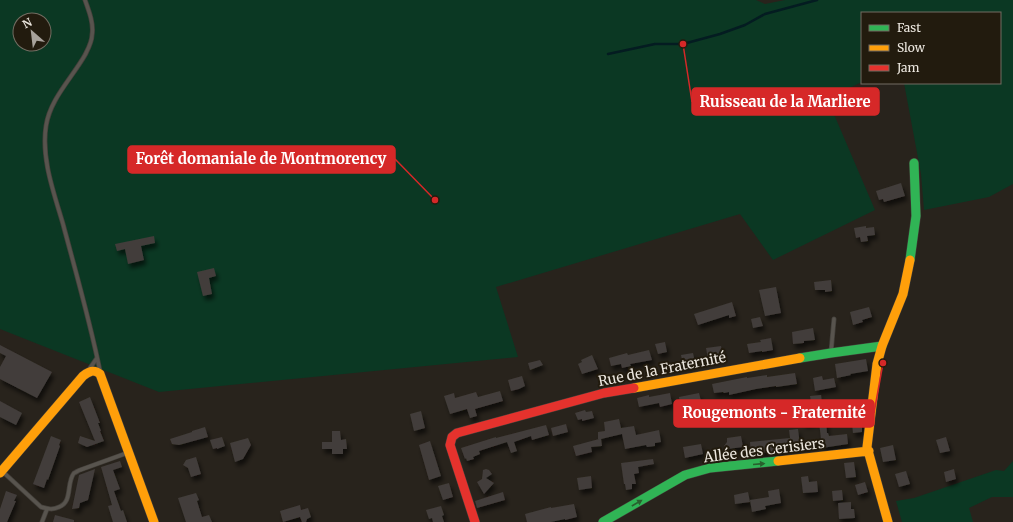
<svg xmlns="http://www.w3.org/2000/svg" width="1013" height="522" viewBox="0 0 1013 522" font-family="Merriweather,serif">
  <defs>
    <filter id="shadow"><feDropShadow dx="2.5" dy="4.5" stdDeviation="2" flood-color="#0009"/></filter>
  </defs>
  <rect width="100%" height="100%" fill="#28231c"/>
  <path fill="#0b3823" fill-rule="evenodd" d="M0,0H756L765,4L785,0H1013V184L989,197L924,210L921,174L904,83H1000V13H862V82L827,98L875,210L773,260L740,214L496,287L518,357L159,392L0,329ZM20,20H44V44H20Z
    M1013,461V497H992L969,508L973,522H902L896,501L914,498L996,470L1004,471Z"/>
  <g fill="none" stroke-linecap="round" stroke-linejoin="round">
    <path stroke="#041c21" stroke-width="2.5" d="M608,54L655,44H683L720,34L745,25L765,14L817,0"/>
  </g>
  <path fill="#423d3a" filter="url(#shadow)" d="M901,183L905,196L884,202L883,199L879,200L876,191Z
    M866,226V228L874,227L875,235L867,236L868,241L861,242L860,237L856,238L854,228Z
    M154,236L155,243L141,246L144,260L128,264L125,249L117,251L115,244Z
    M214,268L216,276L209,278L212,294L203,296L197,272Z
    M831,280L832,291L825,292V290H815L814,282Z
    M776,287L781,313L765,316L759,290Z
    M732,302L736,316L729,318V315L698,325L694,314Z
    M869,307L872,317L862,320L863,322L853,325L850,312Z
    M760,317L763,326L753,328L751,319Z
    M813,328L815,340L804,341V343L793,344L792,332Z
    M771,338L773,350L762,352V351L749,353L747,344L761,342L760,340Z
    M665,342L667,352L658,354L655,344Z
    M0,345L52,372L37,398L0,379V367L6,356L0,353Z
    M721,346L723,357L708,359L706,348Z
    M649,350L652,360L630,364L631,366L622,368L621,364L611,366L609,358L627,353L628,355Z
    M693,353L695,362L683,365L681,355Z
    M592,355L598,369L582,374L578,364L582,362L581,360Z
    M866,359L868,371L850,374L851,375L837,378L835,364Z
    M540,360L543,365L530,370L528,363Z
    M795,373L797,384L776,387V386L756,389L729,395V392L724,393L723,392L714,393L712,384L747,377V378L767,375V377Z
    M522,376L525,386L519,389L511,391L508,380Z
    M822,376L823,380L834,378L836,387L815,391L813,378Z
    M500,391L503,401L475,409L477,416L470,418L467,409L450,414L444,396L454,393L455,398L476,392L478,397Z
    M670,393L672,404L660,407L659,403L639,407L637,398L649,395V397Z
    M699,393L702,405L681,409L679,397Z
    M821,395L823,410L825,409L827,433H828L829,436L847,434L848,444L822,448L819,421L804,424L801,410L812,407L810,396Z
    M90,397L100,423H98L101,431H100L104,441L87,447L78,443L80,436L95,441L79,402Z
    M0,401L22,413L16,425L0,417Z
    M585,410L586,412L592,411L594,418L582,421V419L578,420L575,413Z
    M421,411L425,428L414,431L410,414Z
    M861,413L864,414L863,421L862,422V432L853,433L851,414Z
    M619,419L621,428L634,426L636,435L659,430L661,442L655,443V446L647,447L646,445L625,449L622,434L601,439L602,446L591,447L592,452L576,456L573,446L599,439H598V432L605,431L604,422Z
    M566,424L568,432L553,436L551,428Z
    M546,425L549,435L532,440L531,436L514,442L517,451L511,453L507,442L479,451L480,454L473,457L474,459L467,461L466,458L465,459L461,448L496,437V438Z
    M205,427L208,437L179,445L172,444L170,439L192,432V431Z
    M798,429L800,445L784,447L785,450L751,454L750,442L790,438L789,430Z
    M332,431H340L341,440L346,439L347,449H343V454H332V449H322V442H332Z
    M51,436L61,440L59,445L60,446L48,480L47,479L44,488L33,484Z
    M741,436L743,447L728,449L724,446L727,442V438Z
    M222,437L225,446L217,449V448L213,449L210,440Z
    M946,437L950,451L940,453L936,440Z
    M248,438L251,445L243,459L235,462L230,443Z
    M430,441L441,476L429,480L419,445Z
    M701,444L703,454L685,458L683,447Z
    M893,445L896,460L883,462L880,448Z
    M196,457L201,474L191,477L188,468L183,465L186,460Z
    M653,459L654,464L638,467L639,473L634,474L636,484H632V489L626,490L625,484H624L621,463Z
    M120,461L122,467L113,470L120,489L114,491L121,511L123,510L127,522H113L108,506L112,505L101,467Z
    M854,462L856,477L846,478L844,463Z
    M95,469L88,500L80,503L79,508L72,509L79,475Z
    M486,469L489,470L492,474L486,478L494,483L484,494L477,482L482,479L483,470Z
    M954,469L956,479L946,482L944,472Z
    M906,471L910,484L899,487L895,474Z
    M591,476L592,488L579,490L577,478Z
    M808,476L809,482L817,481L818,492L803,493L801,477Z
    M865,482L868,492L858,495L855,485Z
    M449,483L453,497L443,500L438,486Z
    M779,489L781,503L765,506L766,509L752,512L750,500L769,497L768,491Z
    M842,490L843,500L833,501L832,491Z
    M6,491L17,495L14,501H16L7,522H0V509Z
    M503,492L505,500L477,508L475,501Z
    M748,492L750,502L735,504L734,495Z
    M196,493L199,500L197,501L202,517L209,515L212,522H186L178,498Z
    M851,502V509H854L855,518L839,519L838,503Z
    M574,504L577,517L565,520V519L551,522H527L525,514L551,507V508Z
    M300,505L301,510L308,508L311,517L307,519L306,522H302L300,517L283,522L280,511Z
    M441,506L444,515L442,516L444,522H433L432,518L429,519L426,510Z
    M55,515L74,520V522H53Z"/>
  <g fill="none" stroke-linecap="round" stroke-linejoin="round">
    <defs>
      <path id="lane" d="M85,0C89,11 94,24 92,35C92,42 88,49 85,55C72,78 50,99 46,126C41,159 54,193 63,224C76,273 90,321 100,371
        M831,352L834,319
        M90,368L97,358
        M2,471L41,507C48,509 53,510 59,507C73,502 66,483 74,473C75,473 79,470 80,470L127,453
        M42,522L47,509"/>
      <path id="fast" d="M910,260L916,216L914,163
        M800,358L831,353L882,346
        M603,522L685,475L710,468L778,461"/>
      <path id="slow" d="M634,388L800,358
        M778,461L869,451
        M0,473L83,376C89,371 94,369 100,374L154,522
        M888,522L867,447L877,364L882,346L903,294L910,260"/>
      <path id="jam" d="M475,522L450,445L452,437L457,433L604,393L634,388"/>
    </defs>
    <use href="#lane" stroke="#44403b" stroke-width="5"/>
    <use href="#fast" stroke="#44403b" stroke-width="10"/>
    <use href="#slow" stroke="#44403b" stroke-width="10"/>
    <use href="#jam" stroke="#44403b" stroke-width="10"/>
    <use href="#lane" stroke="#58544e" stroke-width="3.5"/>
    <use href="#fast" stroke="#30b455" stroke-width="9"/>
    <use href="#slow" stroke="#ff9f0a" stroke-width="9"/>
    <use href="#jam" stroke="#e5322d" stroke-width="9"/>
  </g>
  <defs><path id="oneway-solid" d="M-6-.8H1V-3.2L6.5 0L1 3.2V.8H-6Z"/></defs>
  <g fill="#28602e">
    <use href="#oneway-solid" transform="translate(759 464) rotate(-5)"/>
    <use href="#oneway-solid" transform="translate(637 503) rotate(-30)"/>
  </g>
  <g text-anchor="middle" stroke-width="4" stroke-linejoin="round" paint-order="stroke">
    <g font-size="14" fill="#ece7df" stroke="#221b0e">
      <text transform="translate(662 369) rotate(-11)" y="5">Rue de la Fraternité</text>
      <text transform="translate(764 450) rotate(-7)" y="5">Allée des Cerisiers</text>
    </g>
  </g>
  <path fill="none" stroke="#d62828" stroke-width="1.5" d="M683 44L692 102M435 200L395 159M883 363L874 413"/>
  <g fill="#d62828" stroke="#221b0e" stroke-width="1.5">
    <circle cx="683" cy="44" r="4"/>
    <circle cx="435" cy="200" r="4"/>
    <circle cx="883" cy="363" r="4"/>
  </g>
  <g fill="#d62828" stroke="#d62828" stroke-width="1.5">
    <rect x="692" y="88" width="187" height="27" rx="4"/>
    <rect x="128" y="146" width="267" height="27" rx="4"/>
    <rect x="674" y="400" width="200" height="27" rx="4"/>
  </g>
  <g font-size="15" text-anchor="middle" font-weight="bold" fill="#fff">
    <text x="785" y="107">Ruisseau de la Marliere</text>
    <text x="261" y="164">Forêt domaniale de Montmorency</text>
    <text x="774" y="418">Rougemonts - Fraternité</text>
  </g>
  <rect x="861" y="12" width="140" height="72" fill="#221b0e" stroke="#736d62"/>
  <rect x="869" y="25" width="20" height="6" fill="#30b455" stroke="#736d62"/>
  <text x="897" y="32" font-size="12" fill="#ece7df">Fast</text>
  <rect x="869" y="45" width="20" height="6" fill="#ff9f0a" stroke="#736d62"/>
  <text x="897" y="52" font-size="12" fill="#ece7df">Slow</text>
  <rect x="869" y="65" width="20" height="6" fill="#e5322d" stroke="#736d62"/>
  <text x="897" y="72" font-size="12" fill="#ece7df">Jam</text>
  <g transform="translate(32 32) rotate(332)"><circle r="19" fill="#221b0e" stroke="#736d62"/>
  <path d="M0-3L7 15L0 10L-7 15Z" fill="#a7a29b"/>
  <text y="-6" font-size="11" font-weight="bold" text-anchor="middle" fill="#ece7df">N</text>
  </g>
</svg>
